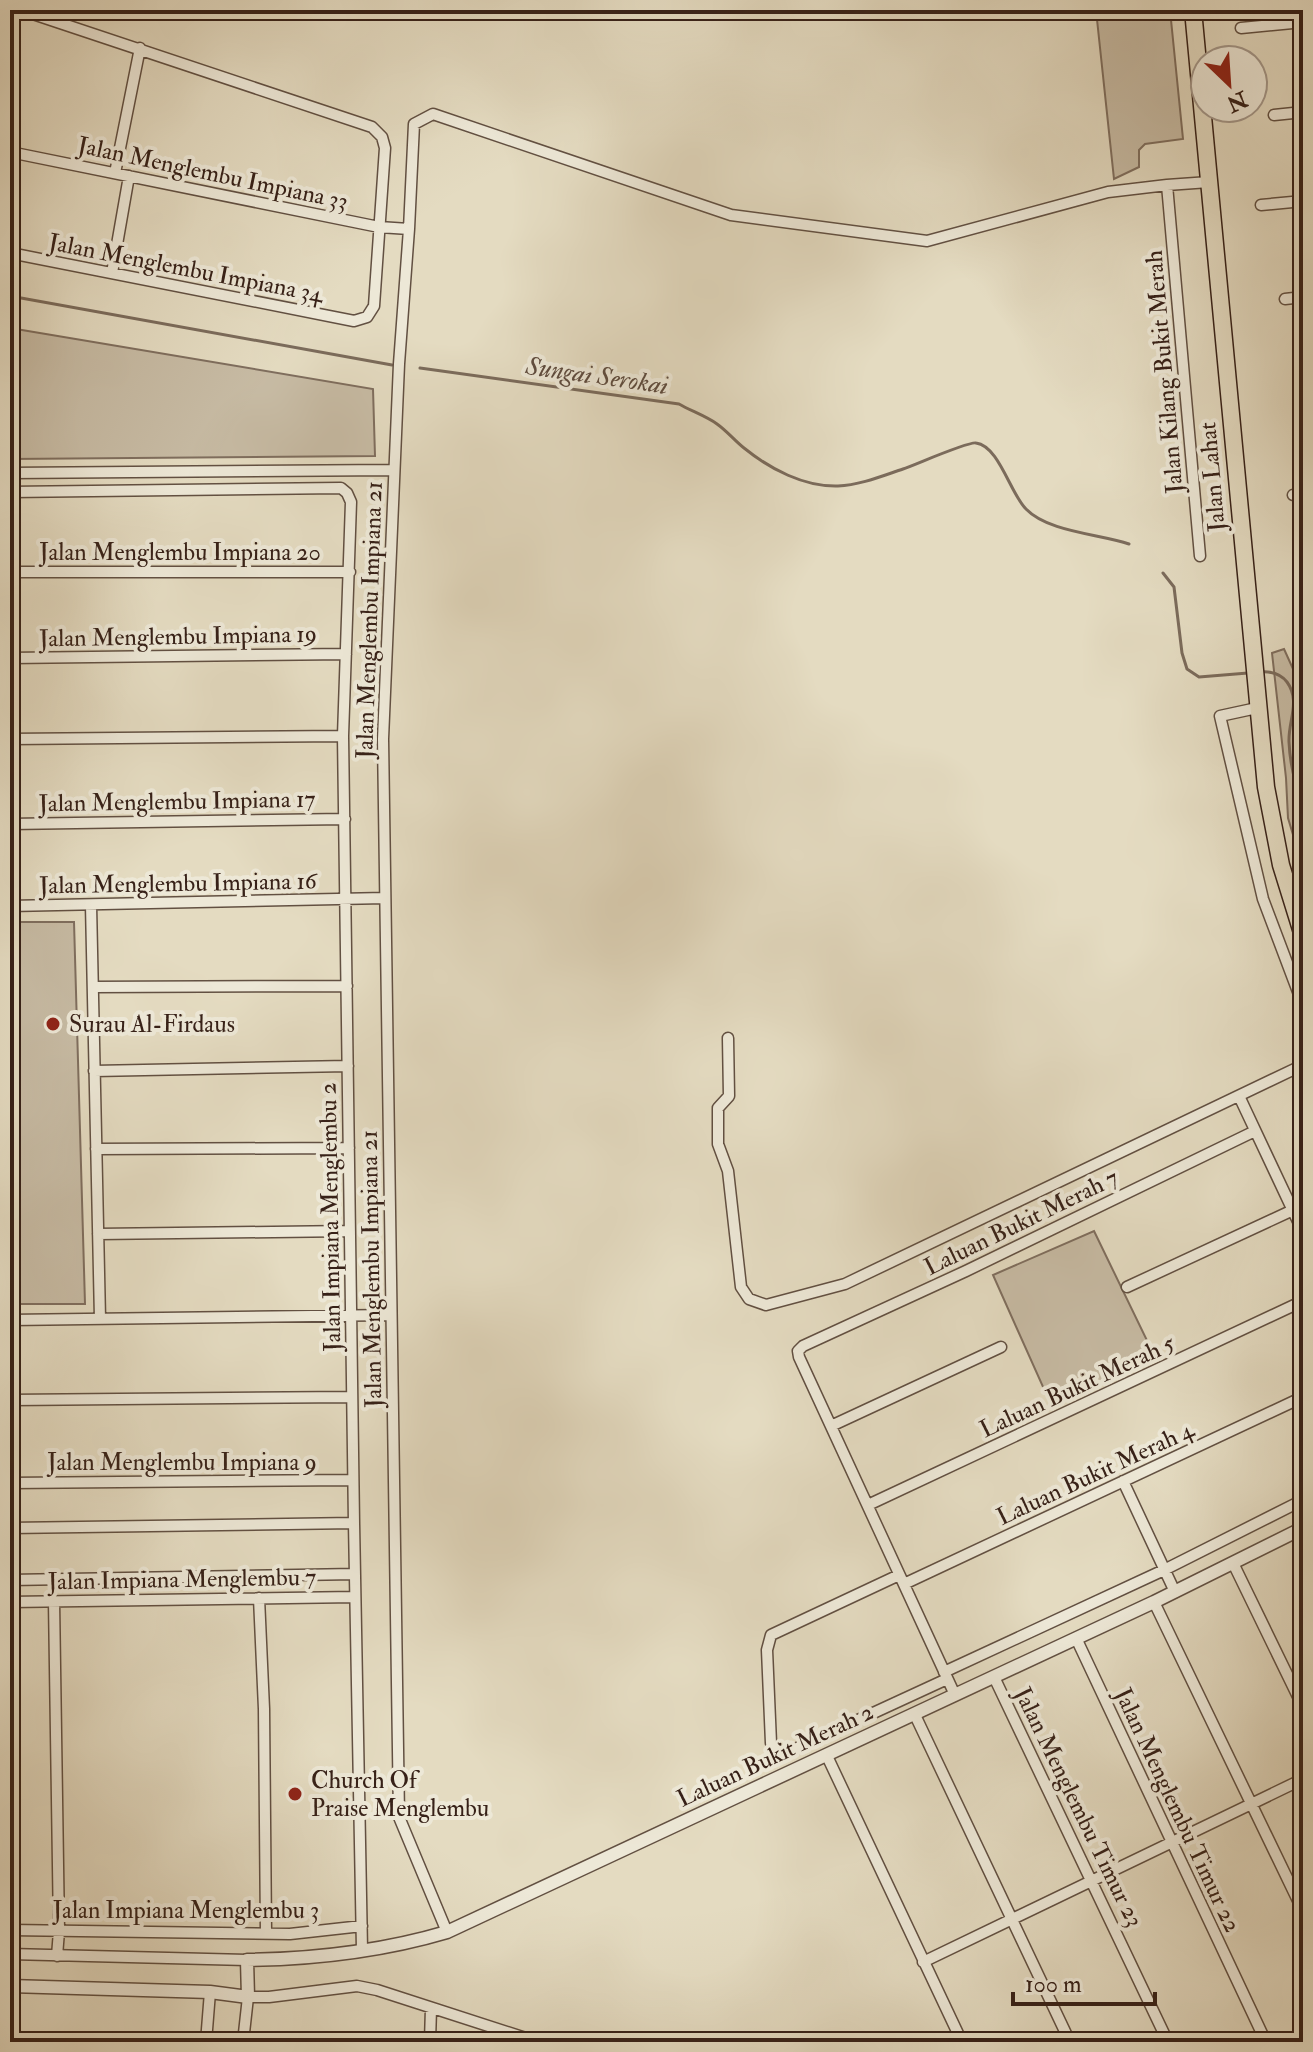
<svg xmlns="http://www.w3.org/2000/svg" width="1313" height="2052" viewBox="0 0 1313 2052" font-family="'IM FELL Double Pica',serif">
  <rect width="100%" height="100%" fill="#e4dbc1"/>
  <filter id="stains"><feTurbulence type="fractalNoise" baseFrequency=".0025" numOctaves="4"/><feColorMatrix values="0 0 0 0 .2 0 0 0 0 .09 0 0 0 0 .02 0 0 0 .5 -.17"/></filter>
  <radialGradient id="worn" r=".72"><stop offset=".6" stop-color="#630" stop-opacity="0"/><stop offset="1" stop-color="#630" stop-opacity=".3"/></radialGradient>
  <path fill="#c7bba4" stroke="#7f6e5e" stroke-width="2" d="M1096,10H1170L1183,139L1145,144L1139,150V167L1114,179Z
    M10,328L373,389L375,456L10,459Z
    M1284,649L1303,691L1300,785L1303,792V868L1288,818L1286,778L1272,653Z
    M10,922H74L85,1304H10Z
    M1094,1231L1155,1357L1052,1407L993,1275Z"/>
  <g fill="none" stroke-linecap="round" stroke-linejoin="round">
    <path stroke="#7b6b5b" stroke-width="3" d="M10,296L392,365
      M420,368L679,404C691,411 706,416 717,424C727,431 735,441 744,448C770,469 804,487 838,486C860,485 882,476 903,469C915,465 969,441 976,443C999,446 1010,493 1026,509C1048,532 1099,534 1129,544
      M1163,573L1174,587L1182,653L1187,669L1199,677L1248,673
      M1259,672C1270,671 1280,673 1287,682C1301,701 1288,721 1289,742C1290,764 1294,782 1303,802"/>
    <defs>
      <path id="minor" d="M1241,28L1303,22
        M1274,115L1303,112
        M10,152L379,227L409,229
        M115,173L140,48
        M1167,185L1200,556
        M1261,205L1303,201
        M10,253L354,321L367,317L374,306L385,148L382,137L372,127L21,10
        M112,273L129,176
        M1285,299L1303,297
        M10,473L394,470
        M10,492L341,488L347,493L351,502L343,736L354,1523L362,1950
        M1293,495L1303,494
        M10,572H350
        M10,658L346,654
        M1257,708L1220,716L1263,899L1303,1005
        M10,739L343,736
        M10,824L345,819
        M91,905L100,1319
        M10,906L385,898
        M93,987L347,986
        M728,1038L729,1096L718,1108V1144L728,1171L741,1287L749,1299L766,1305L845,1284L1303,1065
        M94,1071L348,1066
        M1239,1096L1303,1232
        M96,1149L349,1148
        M98,1234L350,1231
        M1127,1287L1293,1210
        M10,1320L391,1315
        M10,1400L352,1397
        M831,1426L1001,1347
        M1123,1481L1175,1592
        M10,1483L353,1480
        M868,1505L1303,1301
        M10,1528L354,1523
        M1233,1563L1303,1707
        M899,1575L771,1635L767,1650L771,1743C776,1752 783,1754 793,1750L947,1679
        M10,1580L355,1574
        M904,1584L1303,1397
        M259,1598L264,1709L266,1933
        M54,1601L59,1931L57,1956
        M10,1602L355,1597
        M1154,1602L1303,1911
        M1076,1638L1266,2042
        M944,1672L1164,1570L1303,1500
        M994,1677L1168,2042
        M955,1695L799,1357L798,1351L803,1346L966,1271L1255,1131
        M915,1715L1070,2042
        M827,1756L962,2042
        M10,1930L290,1934L362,1926
        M447,1932L399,1817L383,739L399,364L409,229L414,124L433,114L731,215L927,241L1108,192L1167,185L1209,182
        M10,1954L247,1960
        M923,1962L1303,1779
        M206,2042L210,1992
        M243,2042L248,1997H269L357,1986L377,1990L538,2042
        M430,2042L431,2008"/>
      <path id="tertiary" d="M10,1986L210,1992L248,1997L247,1960C315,1959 383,1951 447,1932L1154,1602L1303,1528"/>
      <path id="primary" d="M1193,10L1266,787L1281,865L1303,936"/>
    </defs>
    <use href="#minor" stroke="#625042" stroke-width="13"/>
    <use href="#tertiary" stroke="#625042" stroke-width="15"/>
    <use href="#primary" stroke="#372118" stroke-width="19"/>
    <use href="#minor" stroke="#ede8d7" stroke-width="10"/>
    <use href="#tertiary" stroke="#ede8d7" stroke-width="12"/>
    <use href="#primary" stroke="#e4dbc1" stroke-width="16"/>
  </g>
  <g fill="#8f2418" stroke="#ede8d7" stroke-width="3">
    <circle cx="53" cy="1024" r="8"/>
    <circle cx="295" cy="1794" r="8"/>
  </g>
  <g text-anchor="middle" stroke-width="8" stroke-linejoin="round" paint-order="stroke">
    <g font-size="24" fill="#372118" stroke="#ede8d7">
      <text transform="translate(213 173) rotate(12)" y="8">Jalan Menglembu Impiana 33</text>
      <text transform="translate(186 268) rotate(11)" y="8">Jalan Menglembu Impiana 34</text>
      <text transform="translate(1164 372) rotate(-95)" y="8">Jalan Kilang Bukit Merah</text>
      <text transform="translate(1212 477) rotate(-95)" y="8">Jalan Lahat</text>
      <text x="180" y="560">Jalan Menglembu Impiana 20</text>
      <text transform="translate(369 620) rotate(-88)" y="8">Jalan Menglembu Impiana 21</text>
      <text transform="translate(178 636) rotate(-1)" y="8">Jalan Menglembu Impiana 19</text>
      <text transform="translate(177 801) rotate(-1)" y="8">Jalan Menglembu Impiana 17</text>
      <text transform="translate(178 883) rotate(-1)" y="8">Jalan Menglembu Impiana 16</text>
      <text transform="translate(330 1217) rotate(-91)" y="8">Jalan Impiana Menglembu 2</text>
      <text transform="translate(1021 1222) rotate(-26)" y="8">Laluan Bukit Merah 7</text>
      <text transform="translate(371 1269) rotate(-91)" y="8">Jalan Menglembu Impiana 21</text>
      <text transform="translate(1077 1386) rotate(-25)" y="8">Laluan Bukit Merah 5</text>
      <text x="182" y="1470">Jalan Menglembu Impiana 9</text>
      <text transform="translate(1095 1473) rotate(-25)" y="8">Laluan Bukit Merah 4</text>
      <text transform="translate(182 1579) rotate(-1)" y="8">Jalan Impiana Menglembu 7</text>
      <text transform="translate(775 1755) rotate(-25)" y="8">Laluan Bukit Merah 2</text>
      <text transform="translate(1079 1807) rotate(64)" y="8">Jalan Menglembu Timur 23</text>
      <text transform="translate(1178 1810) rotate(65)" y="8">Jalan Menglembu Timur 22</text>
      <text x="186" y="1918">Jalan Impiana Menglembu 3</text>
    </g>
    <g font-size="24" fill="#372118" stroke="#ede8d7" text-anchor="start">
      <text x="69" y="1032">Surau Al-Firdaus</text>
      <text x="311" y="1788">Church Of<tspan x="311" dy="28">Praise Menglembu</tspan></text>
    </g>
    <g font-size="26" font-style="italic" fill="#5f4c3f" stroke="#ede8d7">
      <text transform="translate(597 375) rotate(8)" y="9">Sungai Serokai</text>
    </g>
  </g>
  <rect width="1313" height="2052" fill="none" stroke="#e4dbc1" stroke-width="40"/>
  <rect x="12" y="12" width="1289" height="2028" fill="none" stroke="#372118" stroke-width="4"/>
  <rect x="20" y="20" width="1273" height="2012" fill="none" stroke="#372118" stroke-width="2"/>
  <g transform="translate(1229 84) rotate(155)"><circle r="38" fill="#ede8d7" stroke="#a4988b" stroke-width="2"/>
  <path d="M0-6L14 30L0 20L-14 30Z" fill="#8f2418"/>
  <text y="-12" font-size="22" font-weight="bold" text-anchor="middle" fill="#372118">N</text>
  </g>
  <path d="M1013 1992v12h142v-12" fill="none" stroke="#372118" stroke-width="4"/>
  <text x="1025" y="1992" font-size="24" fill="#372118" stroke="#ede8d7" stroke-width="6" paint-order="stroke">100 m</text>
  <rect width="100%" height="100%" filter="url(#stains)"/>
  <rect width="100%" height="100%" fill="url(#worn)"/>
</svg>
